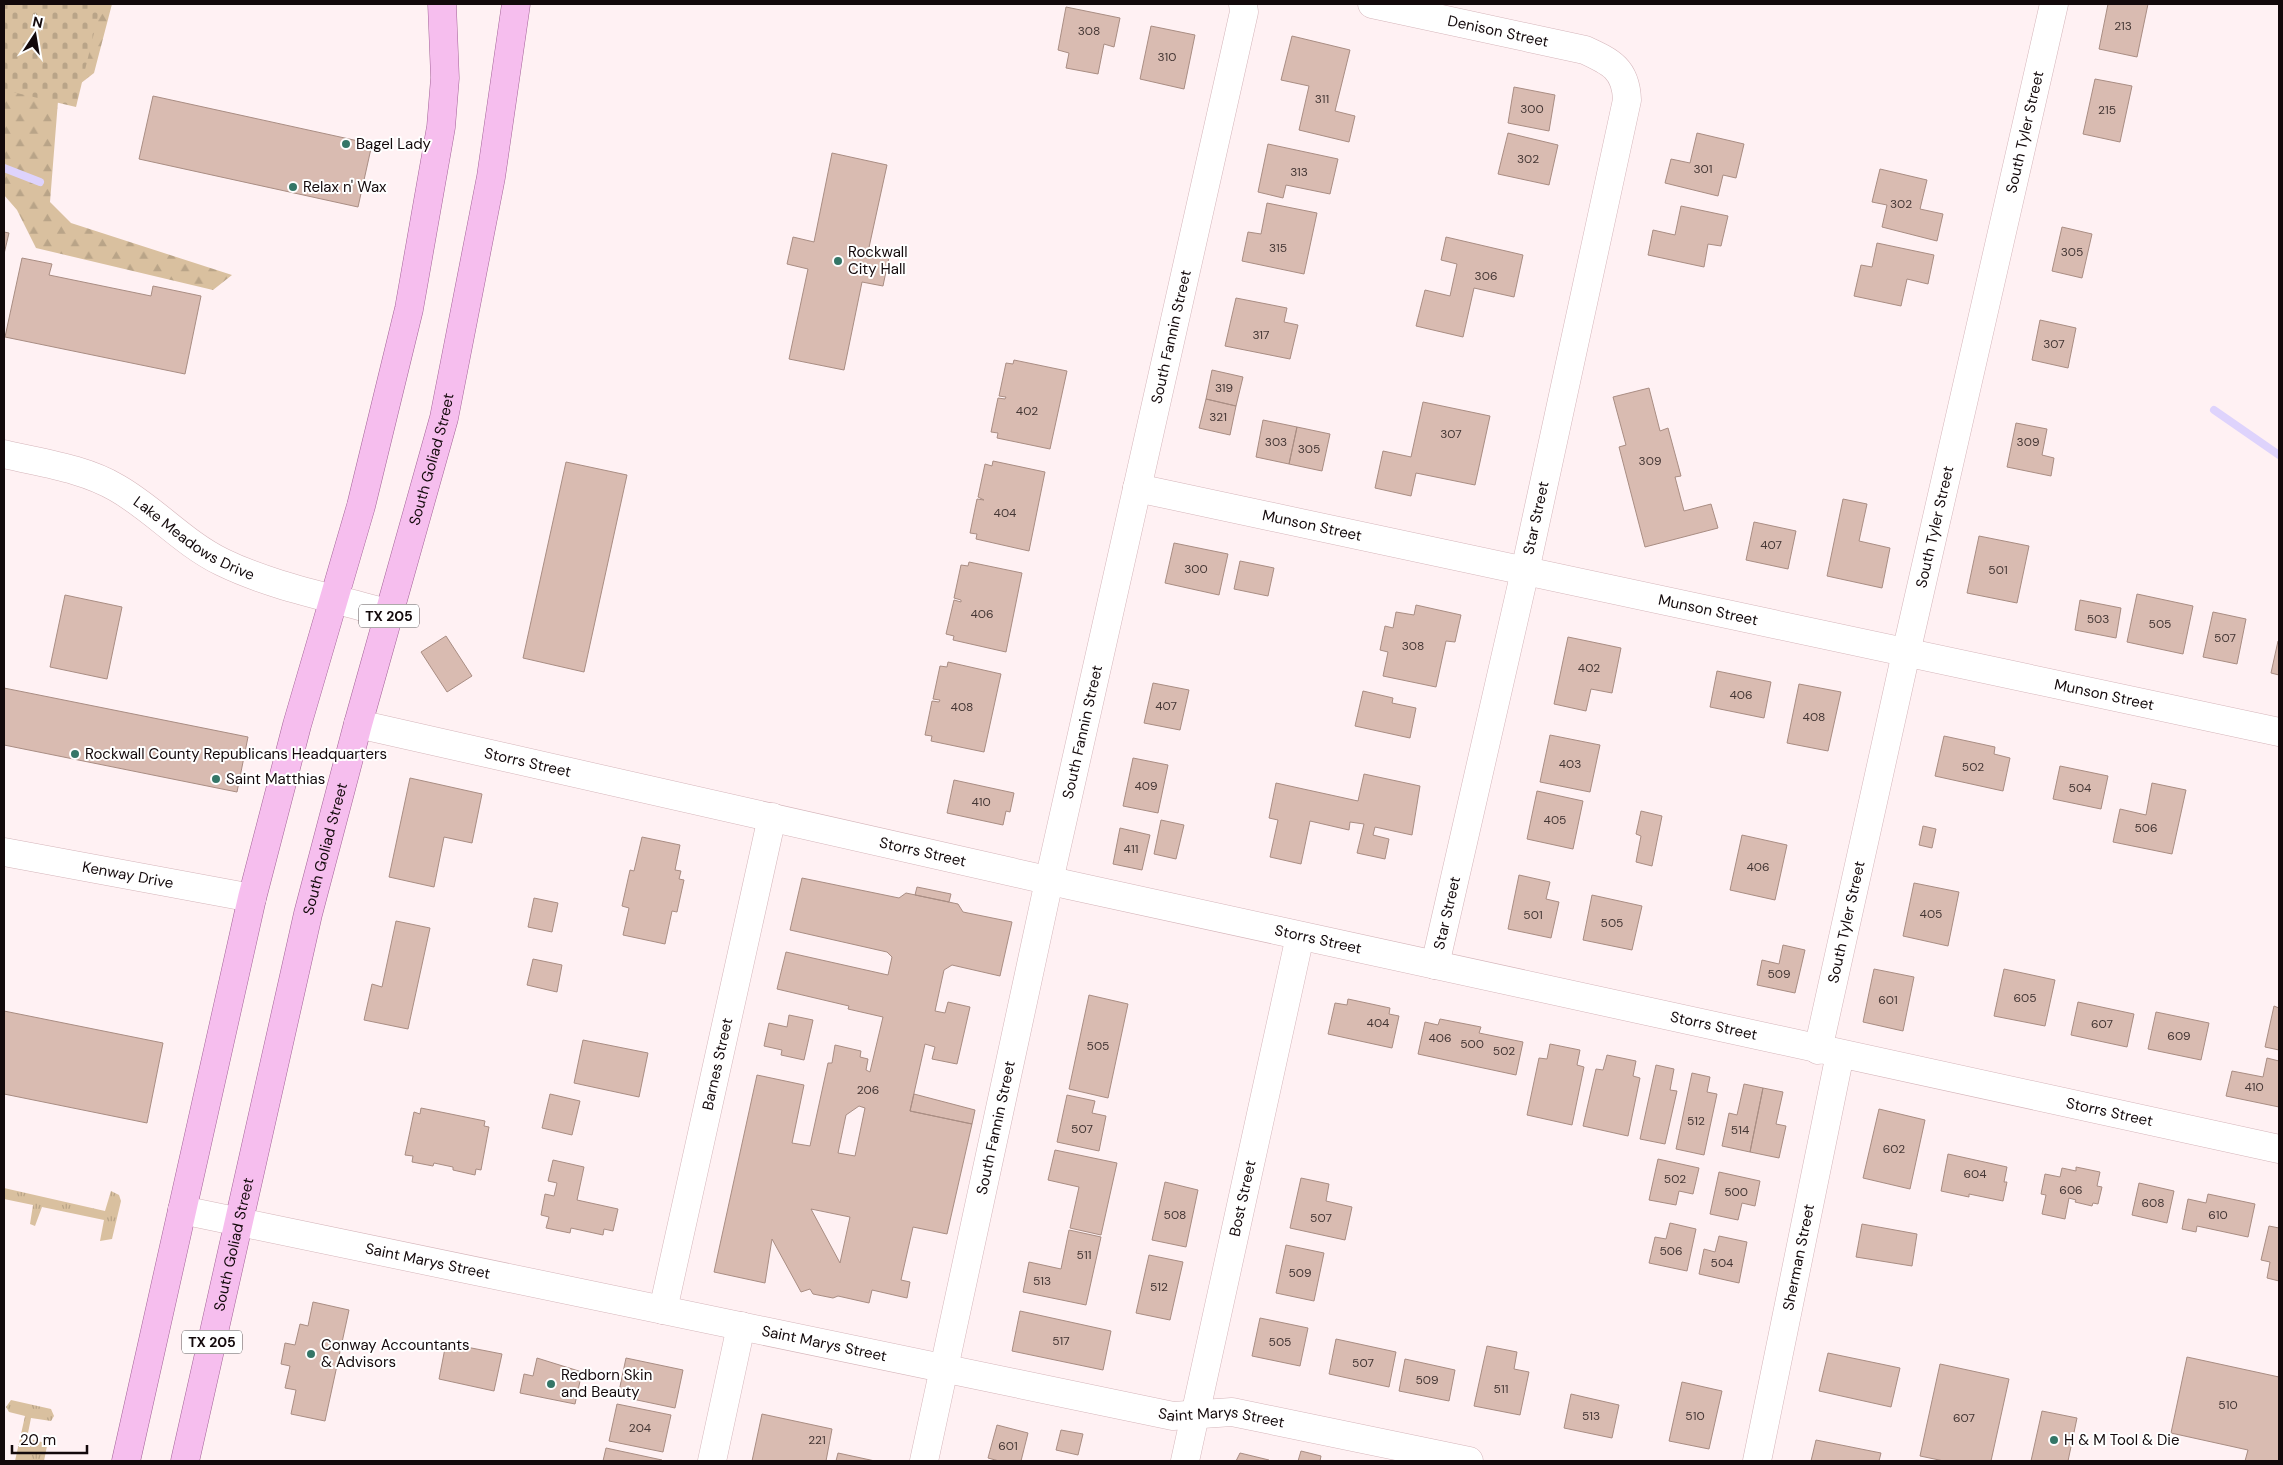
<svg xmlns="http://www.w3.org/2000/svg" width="2283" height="1465" viewBox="0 0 2283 1465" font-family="'DM Sans',sans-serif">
  <defs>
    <pattern id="grass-tufts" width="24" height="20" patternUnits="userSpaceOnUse" patternTransform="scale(1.25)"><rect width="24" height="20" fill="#d9c09f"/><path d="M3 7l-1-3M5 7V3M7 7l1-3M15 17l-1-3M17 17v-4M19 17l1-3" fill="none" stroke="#b9a488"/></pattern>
    <pattern id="forest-firs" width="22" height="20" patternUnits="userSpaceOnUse" patternTransform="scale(1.25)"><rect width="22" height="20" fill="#d9c09f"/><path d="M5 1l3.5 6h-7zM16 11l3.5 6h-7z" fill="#b9a488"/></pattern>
    <pattern id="cemetery-stones" width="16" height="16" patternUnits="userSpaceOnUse" patternTransform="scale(1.25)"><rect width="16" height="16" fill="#d9c09f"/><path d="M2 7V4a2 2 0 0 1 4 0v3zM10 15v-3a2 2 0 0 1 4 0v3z" fill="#b9a488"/></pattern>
  </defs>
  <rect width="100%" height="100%" fill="#fff1f3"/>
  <path fill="url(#grass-tufts)" d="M4,1188L105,1211L111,1191L119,1195L121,1201L112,1239L100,1241L104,1220L42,1207L35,1226L30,1224L33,1205L4,1199Z
    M11,1400L51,1409L54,1416L51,1421L31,1418L27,1438L45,1443L47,1446L44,1461H15L25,1416L9,1412L6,1407Z"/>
  <path fill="url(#forest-firs)" d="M20,4H112L94,73L58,101L50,202L71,223L232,275L213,290L36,248L17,210L4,195V19Z"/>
  <path fill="url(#cemetery-stones)" d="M4,4H101L76,107L4,90Z"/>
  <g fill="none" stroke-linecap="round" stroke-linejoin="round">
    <path stroke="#ded3fc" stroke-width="8" d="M4,168L40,182
      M2214,410L2279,455"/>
  </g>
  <path fill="#d9bbb1" stroke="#a98d83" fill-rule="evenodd" d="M2108,4H2148L2137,57L2099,49Z
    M1066,7L1120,18L1114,47L1104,44L1098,74L1066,68L1069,53L1058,50Z
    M1151,26L1195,35L1184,89L1140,79Z
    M1292,36L1350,50L1335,111L1355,116L1349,142L1299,130L1309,86L1281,80Z
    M2095,79L2132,86L2120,142L2083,134Z
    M1514,87L1555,95L1549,131L1508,123Z
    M153,96L372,144L358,207L139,159Z
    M1508,133L1558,145L1549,185L1498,174Z
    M1697,133L1744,144L1736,178L1723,175L1718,196L1665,183L1671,159L1690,163Z
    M1268,144L1338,159L1330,194L1286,185L1283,198L1258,192Z
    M832,153L887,165L868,252L889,257L883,286L862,282L844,370L789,359L808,269L787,264L793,237L814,242Z
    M1880,169L1927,180L1920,209L1943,214L1937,241L1882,227L1887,205L1872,202Z
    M1267,203L1317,213L1304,274L1242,261L1248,232L1261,234Z
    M1681,206L1728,216L1721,246L1708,244L1704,267L1648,255L1653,230L1675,235Z
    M2062,227L2092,234L2082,278L2052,271Z
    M4,232L9,233L4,254Z
    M1446,237L1523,255L1514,297L1474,288L1463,337L1416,326L1425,290L1450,296L1457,264L1441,260Z
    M1877,243L1934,255L1928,284L1907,279L1901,306L1854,296L1861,265L1872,267Z
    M22,258L52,264L49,275L151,296L153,286L201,296L185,374L5,337Z
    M1236,298L1287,308L1284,322L1298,325L1290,359L1225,346Z
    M2040,320L2076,328L2068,368L2032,360Z
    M1014,360L1067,371L1050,449L997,438L998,433L991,432L998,398L1005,399L1006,397L999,396L1006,363L1013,364Z
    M1212,370L1243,377L1236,406L1206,399Z
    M1649,388L1660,431L1668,428L1681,476L1675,477L1684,511L1711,504L1718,528L1645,547L1619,447L1626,445L1613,397Z
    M1206,399L1236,406L1230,435L1199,428Z
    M1423,402L1490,416L1475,485L1416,473L1411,496L1375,488L1383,451L1411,457Z
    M1263,420L1297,427L1289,464L1256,457Z
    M2016,423L2047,429L2042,455L2054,458L2051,476L2007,467Z
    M1297,427L1330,434L1322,471L1289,464Z
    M993,461L1045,472L1029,551L976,539L977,534L970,533L977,499L984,500L978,497L985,464L992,466Z
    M566,462L627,475L584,672L523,658Z
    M1843,499L1867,504L1859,541L1890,548L1882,588L1827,576Z
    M1754,522L1796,531L1788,569L1746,560Z
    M1979,536L2029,546L2017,603L1967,593Z
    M1174,543L1228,554L1219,595L1165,583Z
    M1240,561L1274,568L1268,596L1234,589Z
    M969,562L1022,573L1006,652L953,640L954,636L946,634L954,600L961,602V600L954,598L961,565L968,566Z
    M2137,594L2193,606L2183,654L2127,642Z
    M65,595L122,607L107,679L50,667Z
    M2080,600L2121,608L2116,638L2075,630Z
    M1416,605L1461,615L1455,642L1446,641L1436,687L1383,676L1388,652L1380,650L1385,626L1393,628L1396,612L1414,615Z
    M2213,612L2246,619L2237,664L2203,657Z
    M446,636L472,676L447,692L421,652Z
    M1568,637L1621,648L1612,693L1591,689L1586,711L1554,704Z
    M2278,641H2279V675L2271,673Z
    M948,662L1001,674L984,752L931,741L932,736L925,735L932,701L939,702L940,700L933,699L940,666L947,667Z
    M1717,671L1771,682L1764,718L1710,707Z
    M1153,683L1189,690L1180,730L1144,723Z
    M1799,684L1841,692L1828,751L1787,743Z
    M4,688L248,737L237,792L4,745Z
    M1363,691L1393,698L1392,703L1416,708L1410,738L1355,726Z
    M1550,735L1600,745L1590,792L1540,782Z
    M1944,736L1995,747L1994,754L2010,758L2003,791L1935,776Z
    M1133,758L1168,765L1158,813L1123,806Z
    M2060,766L2108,776L2101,809L2053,799Z
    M1364,774L1420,786L1412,835L1375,827L1373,835L1389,839L1385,859L1357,853L1364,824L1350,822L1349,830L1310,821L1301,864L1270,857L1278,820L1269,818L1276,783L1358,801Z
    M410,778L482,794L472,843L444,837L434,887L389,877Z
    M954,780L1014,793L1010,812L1006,811L1003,825L947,813Z
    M2152,783L2186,790L2172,854L2113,842L2120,809L2146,815Z
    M1537,791L1583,801L1573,849L1527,839Z
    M1641,811L1662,816L1652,866L1636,862L1641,836L1636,834Z
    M1161,820L1184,825L1176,859L1154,854Z
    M1923,826L1936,829L1932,848L1919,845Z
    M1120,828L1150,835L1142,870L1113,864Z
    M1742,835L1787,845L1775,900L1730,890Z
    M642,837L680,845L675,870L681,871L679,879L684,880L677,912L672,911L665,944L623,935L629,908L622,906L630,870L634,871Z
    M1519,875L1550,882L1546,899L1559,902L1551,938L1508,929Z
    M802,878L899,898L906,893L958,904L963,912L1012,922L1000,976L952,965L944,970L935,1011L945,1013L948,1002L970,1007L957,1064L932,1059L935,1047L925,1044L910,1111L972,1124L947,1234L913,1227L901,1280L910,1282L907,1298L872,1290L869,1303L838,1296L833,1298L813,1294L810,1289L801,1292L772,1239L765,1283L714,1272L757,1075L804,1085L792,1143L810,1146L828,1063H832L835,1045L861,1051L860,1057L868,1059L866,1070L870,1072L883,1017L848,1009L849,1006L777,989L786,952L888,975L892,957L887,952L790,930ZM859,1106L865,1108L855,1156L838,1153L846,1115ZM811,1209L850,1217L840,1263Z
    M1914,883L1959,892L1948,946L1903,936Z
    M917,887L951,894L949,902L915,895Z
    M1592,895L1642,906L1632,950L1583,940Z
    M534,898L558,903L552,932L528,927Z
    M396,921L430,928L408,1029L364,1020L372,984L382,987Z
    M1783,945L1805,950L1795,993L1757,985L1762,960L1779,964Z
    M533,959L562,965L557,992L527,985Z
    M1874,969L1914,977L1903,1031L1863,1022Z
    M2004,969L2055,980L2045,1026L1994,1016Z
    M1089,995L1128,1004L1108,1098L1069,1089Z
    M1348,999L1390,1008L1389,1014L1399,1016L1392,1048L1328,1034L1335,1003L1347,1005Z
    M2078,1002L2134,1014L2127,1047L2071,1035Z
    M2274,1006L2279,1008V1050L2265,1047Z
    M4,1011L163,1043L147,1123L4,1094Z
    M2156,1012L2209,1023L2201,1060L2148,1049Z
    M789,1015L813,1020L804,1060L781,1055L782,1050L764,1046L769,1023L787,1027Z
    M1440,1019L1481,1027L1479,1033L1523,1042L1516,1075L1418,1054L1425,1022L1438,1025Z
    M583,1040L648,1053L639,1097L574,1083Z
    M1550,1044L1580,1050L1577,1065L1584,1067L1572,1125L1527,1115L1539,1058L1547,1059Z
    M1607,1055L1636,1061L1633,1076L1640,1078L1628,1136L1583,1126L1596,1069L1603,1070Z
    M2267,1058L2279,1061V1107L2226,1096L2232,1071L2263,1077Z
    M1656,1065L1674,1069L1670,1090L1677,1091L1665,1144L1640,1139Z
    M1692,1073L1710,1077L1707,1092L1717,1094L1704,1155L1676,1149Z
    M1744,1084L1763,1088L1750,1152L1722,1146L1729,1113L1737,1115Z
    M1763,1088L1783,1092L1776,1124L1786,1126L1779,1158L1750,1152Z
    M550,1094L580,1101L572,1135L542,1128Z
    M914,1094L975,1110L972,1124L910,1111Z
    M1067,1095L1095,1101L1092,1113L1106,1116L1099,1151L1057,1142Z
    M421,1108L485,1121L484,1126L489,1127L481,1170L476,1169L475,1175L453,1170V1167L434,1163L433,1166L412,1162L413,1156L405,1155L414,1112L420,1114Z
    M1879,1109L1925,1120L1910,1189L1863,1178Z
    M1055,1150L1117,1163L1101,1235L1070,1228L1079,1187L1048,1180Z
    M1948,1154L2007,1167L2004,1182H2007L2003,1201L1969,1194V1197L1941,1191Z
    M1658,1159L1699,1168L1693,1194L1679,1191L1676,1205L1649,1200Z
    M553,1160L584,1167L577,1200L618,1209L613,1231L604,1229L603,1235L571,1228L570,1233L546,1228L549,1217L541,1215L545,1194L554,1196L557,1183L548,1181Z
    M2076,1167L2100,1172L2097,1186L2102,1187L2098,1204L2093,1203L2092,1206L2075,1202L2076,1200L2069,1198L2065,1219L2042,1214L2046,1195L2041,1194L2045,1174L2060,1177L2062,1168L2076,1171Z
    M1719,1172L1760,1181L1755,1206L1742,1203L1738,1220L1710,1214Z
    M1301,1178L1329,1184L1326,1201L1352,1207L1345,1240L1290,1228Z
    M1165,1182L1198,1190L1186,1247L1152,1240Z
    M2139,1183L2174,1191L2167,1223L2132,1215Z
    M2208,1194L2255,1204L2248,1237L2197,1226L2196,1232L2182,1229L2188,1199L2206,1203Z
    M1670,1223L1696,1229L1687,1271L1649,1263L1655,1237L1666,1239Z
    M1862,1224L1917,1234L1912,1266L1856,1257Z
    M2269,1226L2279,1228V1281L2267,1278L2270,1262L2261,1260Z
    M1069,1230L1101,1237L1086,1305L1023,1292L1029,1262L1061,1269Z
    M1719,1236L1747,1242L1739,1283L1699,1274L1704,1249L1715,1252Z
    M1286,1245L1324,1253L1314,1301L1276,1293Z
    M1149,1255L1183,1262L1170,1320L1136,1313Z
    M313,1302L349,1310L325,1421L291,1414L296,1390L285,1388L290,1366L281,1364L285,1343L295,1345L300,1324L308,1326Z
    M1020,1311L1111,1331L1103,1370L1012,1351Z
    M1260,1318L1308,1328L1300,1366L1252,1356Z
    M1336,1339L1396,1352L1389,1387L1329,1374Z
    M446,1343L502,1354L494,1391L439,1379Z
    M1487,1346L1517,1352L1514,1369L1529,1372L1520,1415L1474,1406Z
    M1828,1353L1900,1368L1891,1407L1819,1391Z
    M2187,1357L2279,1377V1461H2245L2248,1450L2171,1433Z
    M537,1358L582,1372L575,1404L520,1393L524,1374L533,1376Z
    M626,1358L683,1370L675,1408L618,1396Z
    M1405,1359L1455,1370L1449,1401L1399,1391Z
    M1940,1364L2009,1379L1991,1461H1944L1920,1456Z
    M1682,1382L1722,1391L1709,1449L1669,1441Z
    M1571,1394L1619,1405L1612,1438L1564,1428Z
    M617,1404L671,1415L663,1452L609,1441Z
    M2042,1411L2077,1418L2068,1461H2031Z
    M762,1414L832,1429L826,1461H752Z
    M997,1425L1028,1433L1021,1461H999L988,1458Z
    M1061,1430L1083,1434L1078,1455L1056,1450Z
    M1816,1440L1881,1453L1879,1461H1811Z
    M606,1448L662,1460L661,1461H603Z
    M1301,1451L1321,1456L1320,1461H1298Z
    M838,1453L875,1461H836Z
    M1240,1453L1269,1460V1461H1236Z"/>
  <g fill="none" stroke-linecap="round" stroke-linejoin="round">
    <defs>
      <g id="minor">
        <path id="s1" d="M1372,4L1585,50C1611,62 1626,69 1627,100L1525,571L1435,965"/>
        <path id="s2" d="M4,454C41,463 83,468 117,488C154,509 183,543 222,562C273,587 335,598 389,614"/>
        <path id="s3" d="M1137,488L2279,732"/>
        <path id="s4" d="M358,724L1069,885L2279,1149"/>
        <path id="s5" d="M4,852L252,898"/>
        <path id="s6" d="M1818,1050L1906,653L2054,4"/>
        <path id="s7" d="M182,1210L1173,1416L1232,1412L1469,1461"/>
        <path id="s8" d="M663,1310L772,817"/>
        <path d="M712,1461L741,1326"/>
        <path id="s9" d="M924,1461L1049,881L1244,12L1243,4"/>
        <path id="s10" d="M1185,1461L1300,936"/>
        <path id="s11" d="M1757,1461L1840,1054"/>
      </g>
      <g id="primary">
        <path d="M126,1461L252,898L297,725L361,506L409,309L441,127L445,78L442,4"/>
        <path id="s12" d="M185,1461L308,914L358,724L444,418L491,177L516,4"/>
      </g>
    </defs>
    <use href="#minor" stroke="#d5b5ba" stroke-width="29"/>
    <use href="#primary" stroke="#a36397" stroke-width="29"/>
    <use href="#minor" stroke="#fff" stroke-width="28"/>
    <use href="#primary" stroke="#f6beee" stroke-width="28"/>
  </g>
  <g fill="#347667" stroke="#fff" stroke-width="2">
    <circle cx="346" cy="144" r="5"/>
    <circle cx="293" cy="187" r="5"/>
    <circle cx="838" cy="261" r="5"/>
    <circle cx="75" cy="754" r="5"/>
    <circle cx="216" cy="779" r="5"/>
    <circle cx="311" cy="1354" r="5"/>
    <circle cx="551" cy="1384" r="5"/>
    <circle cx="2054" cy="1440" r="5"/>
  </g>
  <g text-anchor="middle" stroke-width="4" stroke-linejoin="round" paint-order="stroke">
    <g font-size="12" fill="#443634">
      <text x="2123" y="30">213</text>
      <text x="1089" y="35">308</text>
      <text x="1167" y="61">310</text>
      <text x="1322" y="103">311</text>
      <text x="1532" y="113">300</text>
      <text x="2107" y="114">215</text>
      <text x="1528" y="163">302</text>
      <text x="1703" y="173">301</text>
      <text x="1299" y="176">313</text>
      <text x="1901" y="208">302</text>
      <text x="1278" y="252">315</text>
      <text x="2072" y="256">305</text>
      <text x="1486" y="280">306</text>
      <text x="1261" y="339">317</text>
      <text x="2054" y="348">307</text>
      <text x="1224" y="392">319</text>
      <text x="1027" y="415">402</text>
      <text x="1218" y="421">321</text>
      <text x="1451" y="438">307</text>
      <text x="1276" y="446">303</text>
      <text x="2028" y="446">309</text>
      <text x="1309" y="453">305</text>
      <text x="1650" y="465">309</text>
      <text x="1005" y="517">404</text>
      <text x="1771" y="549">407</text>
      <text x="1196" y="573">300</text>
      <text x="1998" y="574">501</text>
      <text x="982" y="618">406</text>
      <text x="2098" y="623">503</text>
      <text x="2160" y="628">505</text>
      <text x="2225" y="642">507</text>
      <text x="1413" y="650">308</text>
      <text x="1589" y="672">402</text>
      <text x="1741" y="699">406</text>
      <text x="1166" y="710">407</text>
      <text x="962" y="711">408</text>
      <text x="1814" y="721">408</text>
      <text x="1570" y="768">403</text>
      <text x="1973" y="771">502</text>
      <text x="1146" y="790">409</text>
      <text x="2080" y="792">504</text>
      <text x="981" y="806">410</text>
      <text x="1555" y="824">405</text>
      <text x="2146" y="832">506</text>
      <text x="1131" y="853">411</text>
      <text x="1758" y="871">406</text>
      <text x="1931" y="918">405</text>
      <text x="1533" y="919">501</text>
      <text x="1612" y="927">505</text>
      <text x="1779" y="978">509</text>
      <text x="2025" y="1002">605</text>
      <text x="1888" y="1004">601</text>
      <text x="1378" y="1027">404</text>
      <text x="2102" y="1028">607</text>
      <text x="2179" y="1040">609</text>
      <text x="1440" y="1042">406</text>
      <text x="1472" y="1048">500</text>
      <text x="1098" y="1050">505</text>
      <text x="1504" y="1055">502</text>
      <text x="2254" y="1091">410</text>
      <text x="868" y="1094">206</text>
      <text x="1696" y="1125">512</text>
      <text x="1082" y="1133">507</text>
      <text x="1740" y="1134">514</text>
      <text x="1894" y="1153">602</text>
      <text x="1975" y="1178">604</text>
      <text x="1675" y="1183">502</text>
      <text x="2071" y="1194">606</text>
      <text x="1736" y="1196">500</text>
      <text x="2153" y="1207">608</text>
      <text x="1175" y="1219">508</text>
      <text x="2218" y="1219">610</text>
      <text x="1321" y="1222">507</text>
      <text x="1671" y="1255">506</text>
      <text x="1084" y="1259">511</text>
      <text x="1722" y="1267">504</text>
      <text x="1300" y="1277">509</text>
      <text x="1042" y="1285">513</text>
      <text x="1159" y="1291">512</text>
      <text x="1061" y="1345">517</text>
      <text x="1280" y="1346">505</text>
      <text x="1363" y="1367">507</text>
      <text x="1427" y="1384">509</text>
      <text x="1501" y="1393">511</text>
      <text x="2228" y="1409">510</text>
      <text x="1591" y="1420">513</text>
      <text x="1695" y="1420">510</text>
      <text x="1964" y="1422">607</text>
      <text x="640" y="1432">204</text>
      <text x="817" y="1444">221</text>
      <text x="1008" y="1450">601</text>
    </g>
    <g fill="#fff" stroke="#5a5354" stroke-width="1">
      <rect x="359" y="604.5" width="60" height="23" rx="4"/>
      <rect x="182" y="1330.5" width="60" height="23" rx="4"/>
    </g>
    <g font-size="14" font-weight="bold" fill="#13090b">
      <text x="389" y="621">TX 205</text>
      <text x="212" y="1347">TX 205</text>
    </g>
    <g font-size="15" fill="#13090b" stroke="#fff">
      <text dy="5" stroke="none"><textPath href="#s1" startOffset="129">Denison Street</textPath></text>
      <text dy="5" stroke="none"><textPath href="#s6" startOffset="941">South Tyler Street</textPath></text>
      <text dy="5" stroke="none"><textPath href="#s9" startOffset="1151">South Fannin Street</textPath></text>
      <text dy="5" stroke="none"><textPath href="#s12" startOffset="1032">South Goliad Street</textPath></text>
      <text transform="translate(1536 518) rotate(-78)" y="5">Star Street</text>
      <text dy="5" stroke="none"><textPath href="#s3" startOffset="179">Munson Street</textPath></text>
      <text dy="5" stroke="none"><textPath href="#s6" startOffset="536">South Tyler Street</textPath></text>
      <text dy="5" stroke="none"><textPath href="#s2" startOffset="211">Lake Meadows Drive</textPath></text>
      <text dy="5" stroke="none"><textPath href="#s3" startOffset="584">Munson Street</textPath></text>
      <text dy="5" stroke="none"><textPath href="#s3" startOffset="989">Munson Street</textPath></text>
      <text dy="5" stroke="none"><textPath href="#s9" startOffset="746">South Fannin Street</textPath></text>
      <text dy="5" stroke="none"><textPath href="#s4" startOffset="174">Storrs Street</textPath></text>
      <text dy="5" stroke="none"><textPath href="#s12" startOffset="628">South Goliad Street</textPath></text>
      <text dy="5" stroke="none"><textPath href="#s4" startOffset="579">Storrs Street</textPath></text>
      <text dy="5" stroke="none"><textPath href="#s5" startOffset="126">Kenway Drive</textPath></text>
      <text transform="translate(1447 913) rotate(-77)" y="5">Star Street</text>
      <text dy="5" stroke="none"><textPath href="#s6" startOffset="131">South Tyler Street</textPath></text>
      <text dy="5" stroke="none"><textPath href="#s4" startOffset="984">Storrs Street</textPath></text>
      <text dy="5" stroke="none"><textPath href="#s4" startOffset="1389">Storrs Street</textPath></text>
      <text dy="5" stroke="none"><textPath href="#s8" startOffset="252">Barnes Street</textPath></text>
      <text dy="5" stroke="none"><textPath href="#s4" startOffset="1794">Storrs Street</textPath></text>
      <text dy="5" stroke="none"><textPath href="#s9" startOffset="341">South Fannin Street</textPath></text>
      <text dy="5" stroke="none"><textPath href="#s10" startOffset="269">Bost Street</textPath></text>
      <text dy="5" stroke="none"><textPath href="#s12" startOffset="222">South Goliad Street</textPath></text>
      <text dy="5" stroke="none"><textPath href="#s11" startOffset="208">Sherman Street</textPath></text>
      <text dy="5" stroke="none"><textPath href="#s7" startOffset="251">Saint Marys Street</textPath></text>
      <text dy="5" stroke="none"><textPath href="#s7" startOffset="656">Saint Marys Street</textPath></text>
      <text dy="5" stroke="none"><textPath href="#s7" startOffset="1061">Saint Marys Street</textPath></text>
    </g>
    <g font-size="15" fill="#13090b" stroke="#fff" text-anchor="start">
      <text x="356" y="149">Bagel Lady</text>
      <text x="303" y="192">Relax n' Wax</text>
      <text x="848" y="257">Rockwall<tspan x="848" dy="17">City Hall</tspan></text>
      <text x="85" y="759">Rockwall County Republicans Headquarters</text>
      <text x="226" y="784">Saint Matthias</text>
      <text x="321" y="1350">Conway Accountants<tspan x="321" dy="17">&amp; Advisors</tspan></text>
      <text x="561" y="1380">Redborn Skin<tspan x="561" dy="17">and Beauty</tspan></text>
      <text x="2064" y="1445">H &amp; M Tool &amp; Die</text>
    </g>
  </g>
  <rect width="2283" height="1465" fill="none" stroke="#13090b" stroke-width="10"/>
  <g transform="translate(35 35) rotate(12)" stroke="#ffffff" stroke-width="4" paint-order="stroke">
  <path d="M0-4L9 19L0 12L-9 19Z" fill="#13090b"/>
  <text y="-8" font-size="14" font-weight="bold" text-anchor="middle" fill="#13090b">N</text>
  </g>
  <path d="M12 1445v8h75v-8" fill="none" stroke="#13090b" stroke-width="2.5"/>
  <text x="20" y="1445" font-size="15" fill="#13090b" stroke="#ffffff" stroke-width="4" paint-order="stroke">20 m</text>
</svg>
